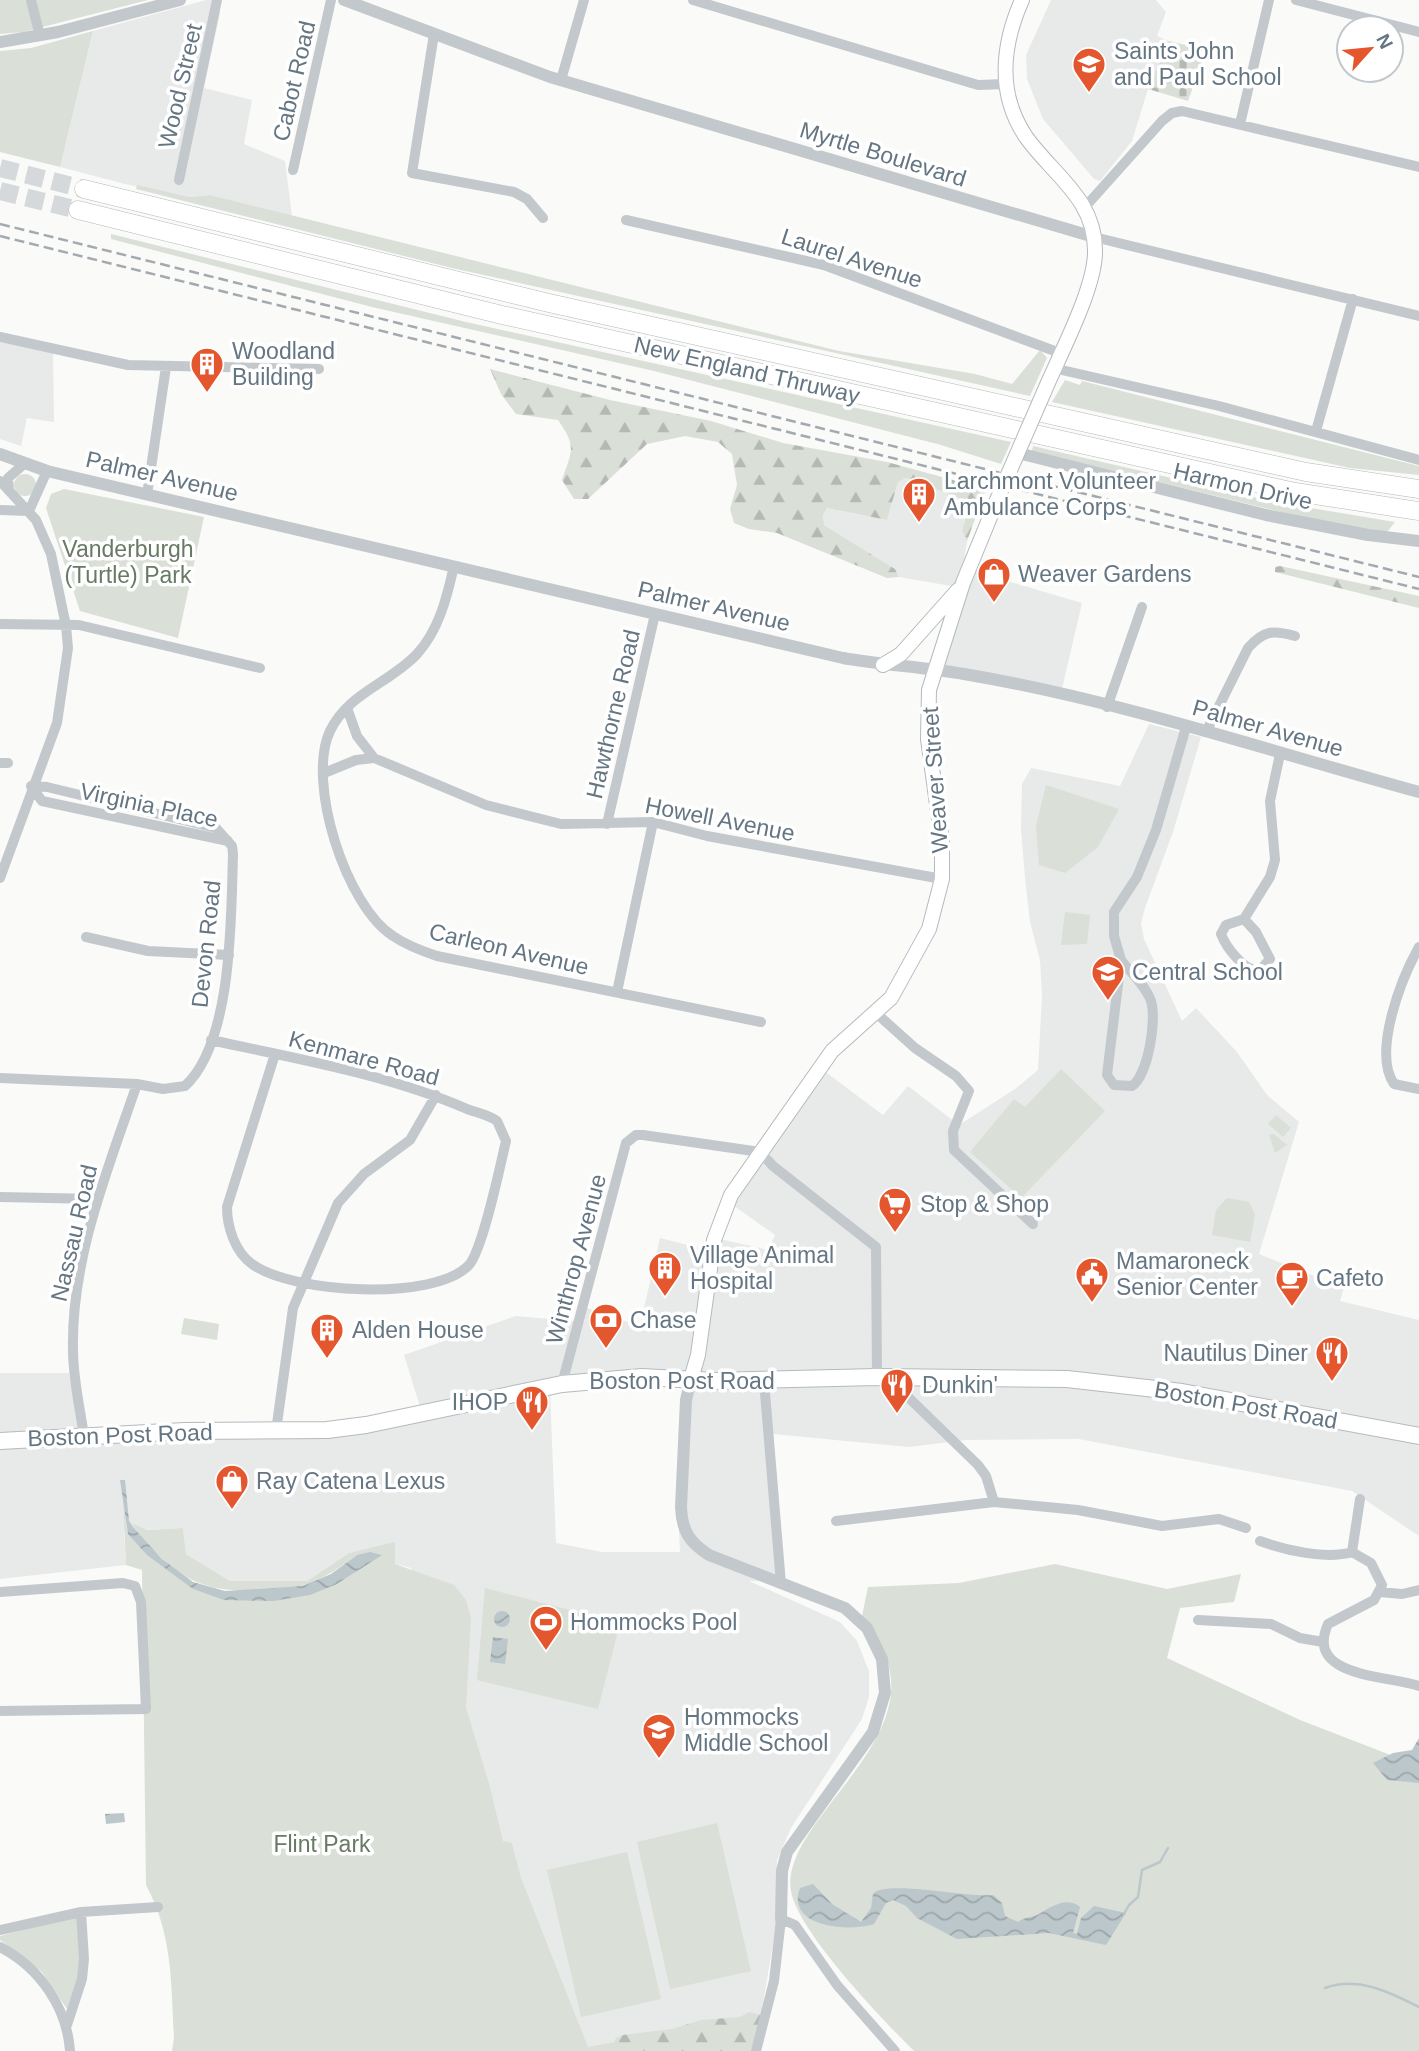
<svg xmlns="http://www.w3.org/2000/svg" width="1419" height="2051" viewBox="0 0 1419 2051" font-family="Helvetica,sans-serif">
  <defs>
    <pattern id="forest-firs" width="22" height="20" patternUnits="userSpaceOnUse" patternTransform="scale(1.75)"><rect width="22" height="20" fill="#dadfd7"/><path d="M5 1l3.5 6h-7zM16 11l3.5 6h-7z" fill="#b4b9b4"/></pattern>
    <pattern id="cemetery-stones" width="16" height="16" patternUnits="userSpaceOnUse" patternTransform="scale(1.75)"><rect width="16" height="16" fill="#dadfd7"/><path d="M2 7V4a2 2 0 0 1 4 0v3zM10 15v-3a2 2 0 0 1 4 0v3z" fill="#b4b9b4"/></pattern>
    <pattern id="water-waves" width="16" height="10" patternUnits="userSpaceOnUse" patternTransform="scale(1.75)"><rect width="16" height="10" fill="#bbc7cb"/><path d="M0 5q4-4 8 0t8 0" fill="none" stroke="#9ca6aa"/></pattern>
  </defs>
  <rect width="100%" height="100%" fill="#fafaf8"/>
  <path fill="#e8e9e9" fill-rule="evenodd" d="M206,0H219L220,13L204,88L252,100L244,144L285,161L292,216L210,195L190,197L125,184L60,167L93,31Z
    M1051,0H1156L1166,12L1157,36L1169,41L1148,89L1132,141L1100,181L1094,179L1043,119L1027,79L1026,55Z
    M0,342L53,352L54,422L27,418L21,446L0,439Z
    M906,478L970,502L962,531L967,541L963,568L1082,603L1061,693L940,667L963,588L899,577L895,569L824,525L823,515L827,508L887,520L898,482Z
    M1149,724L1201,737L1173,832L1145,908L1141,923L1144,939L1182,1021L1196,1008L1237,1052L1267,1095L1299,1122L1259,1254L1344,1288L1340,1301L1419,1320V1536L1352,1491L1079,1439L966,1440L909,1447L773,1434L785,1581H749L840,1622L857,1641L869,1671V1697L862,1719L791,1828L777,1860L776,1926L761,2015L588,2048L520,1878L512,1843L503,1842L490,1786L466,1707V1689L411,1568L395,1564V1543L349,1553L307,1581H230L186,1554L183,1528L124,1531L126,1565L0,1579V1373H69L83,1437L262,1432L421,1410L404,1355L516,1316L584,1322L587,1308L640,1326L660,1238L707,1250L711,1237L768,1250L775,1235L723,1198L815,1064L883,1115L908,1086L959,1125L1015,1089L1038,1070L1042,996L1040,960L1030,922L1025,878L1021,828L1022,784L1031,768L1120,786ZM621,1381L687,1383L677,1488L680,1552H602L556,1543L550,1392Z"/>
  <path fill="#dadfd7" d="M0,0H148L23,32L0,34Z
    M93,31L60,167L0,152V51L31,48Z
    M137,185L190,197L210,195L839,351L975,374L1012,384L1040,350L1047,358L1030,396L452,268L136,189Z
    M111,234L466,322L1011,442L1001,464L941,445L654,371L372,307L111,239Z
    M1065,380L1080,385L1082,381L1419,466V475L1350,468L1052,402Z
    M1033,446L1275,502L1395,522L1387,532L1339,526L1032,451Z
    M14 485a11 11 0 1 1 22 0a11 11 0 1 1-22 0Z
    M64,489L204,517L178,638L80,611L46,508L51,494Z
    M1046,785L1119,809L1098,847L1065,873L1039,865L1036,826Z
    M1065,912L1090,915L1087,944L1061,945Z
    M1061,1069L1105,1111L1021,1198L970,1152L1014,1099L1025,1107Z
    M1276,1115L1291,1128L1283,1137L1268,1124Z
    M1274,1134L1287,1145L1275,1153L1269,1135Z
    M1227,1198L1249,1202L1255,1215L1250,1242L1212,1235L1216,1210Z
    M184,1318L219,1324L217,1340L181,1334Z
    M123,1499L127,1531L135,1541L193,1589L224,1599L337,1584L360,1569L357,1555C340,1567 325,1578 306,1585C297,1589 285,1588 274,1589C224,1594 188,1589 153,1549C142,1537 130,1527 128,1510L131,1523L147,1530L183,1528L186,1554L230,1581H307L349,1553L395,1542V1564L454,1585L466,1600L471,1618L466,1707L490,1786L503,1841L512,1843L521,1878L588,2047L616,2042L610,2051H172L174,2038C171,1983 173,1935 146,1885L142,1570L126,1565Z
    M1055,1564L1167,1589L1241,1574L1234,1602L1180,1608L1167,1658L1300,1720L1419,1766V2051H914C883,2020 798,1932 791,1891C779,1825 920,1745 886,1658C881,1644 870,1630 862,1616L868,1587L959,1583Z
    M485,1588L620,1623L598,1709L477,1680Z
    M717,1823L751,1971L670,1989L637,1842Z
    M627,1852L661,1999L581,2017L547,1870Z
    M72,1917L77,1919L82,1968L67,2009L42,1972L0,1940V1936Z"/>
  <path fill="url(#forest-firs)" d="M490,369L610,400L711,421L783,443L887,462L986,489L967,541L962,531L970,502L906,478L898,482L887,520L827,508L823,515L824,525L895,569L899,577L887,578L777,533L749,529L734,523L730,509L737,485L732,454L718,442L685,436L647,444L588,499H574L562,480C572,450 577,447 558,420L516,414L501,394Z
    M1280,566L1419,596V608L1275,572V567Z
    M749,2012L761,2015L751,2051H610L616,2038L623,2035L672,2029L701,2020L740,2017Z"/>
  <path fill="url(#cemetery-stones)" d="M1169,41L1206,50L1188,101L1148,89Z"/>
  <path fill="url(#water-waves)" d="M120,1480H125L129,1521L133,1527L162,1559L193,1582L225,1591L303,1586L331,1574L357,1555L370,1552L382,1555L337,1584L310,1595L273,1601L224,1600L193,1589L147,1555L128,1534Z
    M494 1619a8 8 0 1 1 16 0a8 8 0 1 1-16 0Z
    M493,1637L508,1639L505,1664L490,1662Z
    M1419,1738V1783L1387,1780L1373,1763L1393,1753L1412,1750Z
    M124,1813L125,1822L106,1824L105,1814Z
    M813,1884L832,1904L861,1922L871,1908L873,1894C884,1879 969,1898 993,1895L1002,1903L1005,1916L1018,1922C1026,1916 1032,1918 1039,1914C1051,1907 1066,1896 1080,1907L1073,1933L1077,1934L1081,1918L1094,1906L1126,1913L1106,1945L1049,1933L957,1939L917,1918L906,1906L893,1900L886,1903L874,1924C850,1932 785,1928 800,1888Z"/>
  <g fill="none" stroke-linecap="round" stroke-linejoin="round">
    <path stroke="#bbc7cb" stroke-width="2.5" d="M1124,1914L1129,1905L1138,1897L1142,1870L1160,1862L1168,1848
      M1325,1988C1359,1976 1389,1992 1419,2007"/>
    <path stroke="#d5d9db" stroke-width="18" stroke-dasharray="18 9" stroke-linecap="butt" d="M0,168L84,189
      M0,191L78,210"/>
    <defs>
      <path id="secondary" d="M1022,0C1002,45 997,94 1026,137C1053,175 1096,199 1095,252C1095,289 1059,356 1044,392
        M883,665L901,654L958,590
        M691,1379L698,1355L714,1240L731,1195L832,1051L891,998L929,929L942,879V841L928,739L929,690L963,583L997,500"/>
      <path id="primary" d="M0,1441L185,1431L327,1430L366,1425L562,1384L642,1377L715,1381L877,1377L1067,1379L1182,1392L1419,1436"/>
      <path id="motorway" d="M84,189L549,303L1306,472L1419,489
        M78,210L502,315L1295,492L1419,511"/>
    </defs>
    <use href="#secondary" stroke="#b3babf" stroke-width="16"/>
    <use href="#primary" stroke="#b5babe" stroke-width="18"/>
    <use href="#motorway" stroke="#b4b9bd" stroke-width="19"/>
    <path stroke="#c3c8cc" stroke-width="10" d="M31,0L40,36
      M693,0L978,85L1005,84
      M1296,0L1419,32
      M434,34L412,173L514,192L527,199L543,218
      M561,80L584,0
      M1240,124L1269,0
      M293,170L331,0
      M179,180L217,0
      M1085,207L1162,121L1172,113L1182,111L1419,167
      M626,220L824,265L1060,353
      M1094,237L1419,316
      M0,337L128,365L319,369
      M1053,368L1219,406L1419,460
      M1316,431L1353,299
      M0,481L36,520L51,554L66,626L68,648L57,723L0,878
      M9,490L8,478L24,464
      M147,495L166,367
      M0,510L29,511
      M29,511L47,471
      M454,566C447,597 439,630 417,654C390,683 348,693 330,731C306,782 346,906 393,936C406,945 422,951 437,956L761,1022
      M0,624L79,625L260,668
      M1107,707L1142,607
      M347,708L357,736L374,758L486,805L561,824L653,822L707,836L942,879
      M1206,732L1248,648C1264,630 1273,630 1295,636
      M0,763H8
      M324,773L356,760L374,758
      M31,786L42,801L228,841
      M607,824L655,614
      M1244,919L1270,877L1275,860L1270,801L1280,754
      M1244,919L1256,932L1270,959L1260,970C1245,973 1226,947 1221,934L1226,925Z
      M86,937L148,951L229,955
      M1419,947C1402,977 1372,1052 1394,1084L1419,1089
      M1121,960C1131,973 1146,986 1151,1001C1157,1020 1148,1075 1132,1086L1114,1085L1107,1075Z
      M1121,960L1114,936V912L1137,877L1156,830L1186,727
      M617,992L653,822
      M876,1013L915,1048L956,1076L969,1091L953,1131L954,1150L1033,1224
      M211,1040C297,1059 387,1074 467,1109C477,1113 487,1114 497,1121L506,1141C500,1166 483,1249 469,1265C434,1302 291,1293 252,1264C235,1252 227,1227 227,1207L275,1054
      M0,1078L137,1084L163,1089L185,1086C233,1042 231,915 233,854L232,846L216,828L47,787L31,786
      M0,1197L97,1199
      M895,1377L909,1398L978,1465L986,1476L994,1502L1078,1510L1162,1526L1219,1519L1246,1528
      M764,1381L781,1584
      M562,1384L626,1143L636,1135H643L760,1152L773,1166L876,1247L877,1377
      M276,1431L293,1308L338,1203L364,1174L410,1140L436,1095
      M84,1436C80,1408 73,1379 73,1350C71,1258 108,1169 137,1084
      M836,1521L994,1502
      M1260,1541C1285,1550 1326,1560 1352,1552
      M1352,1552L1371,1563L1382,1585L1374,1600L1328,1624C1304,1678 1388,1675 1419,1686
      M1352,1552L1360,1499
      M0,1592L123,1583L135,1586L141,1602L146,1709L0,1711
      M1380,1592L1402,1594L1419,1590
      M1198,1620L1271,1624L1300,1638L1323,1642
      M0,1930L81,1912L158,1907
      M0,1947C39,1967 67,2007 70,2051
      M67,2025L82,1979L84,1959L81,1912
      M756,2051L774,1981L781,1919L795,1925L837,1985L895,2051"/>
    <path stroke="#c3c8cc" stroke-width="12" d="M344,0L550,77L1094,237
      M0,42L58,32L180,0
      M1018,453L1266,515L1368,535L1419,541
      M0,454L47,471L843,658C883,665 924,667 964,674C1118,700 1269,751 1419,792
      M691,1379L686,1400L681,1507C682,1531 689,1542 709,1555L845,1608L867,1628L882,1659L885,1693L873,1732L787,1852L782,1871L781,1919"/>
    <use href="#secondary" stroke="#fff" stroke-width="14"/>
    <use href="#primary" stroke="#fff" stroke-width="16"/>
    <use href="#motorway" stroke="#fff" stroke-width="18"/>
    <path stroke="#a2aab0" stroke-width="2.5" stroke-dasharray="10 5" stroke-linecap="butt" d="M0,224L1419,577
      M0,236L1419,589"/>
    <defs>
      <path id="secondary-bridge" d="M997,500L1044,392"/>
    </defs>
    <use href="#secondary-bridge" stroke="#b3babf" stroke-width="16" stroke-linecap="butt"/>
    <use href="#secondary-bridge" stroke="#fff" stroke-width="14"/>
  </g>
  <defs>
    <symbol id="school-pin" viewBox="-11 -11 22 30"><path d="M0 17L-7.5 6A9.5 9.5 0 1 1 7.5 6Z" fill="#e4572e" stroke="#fff"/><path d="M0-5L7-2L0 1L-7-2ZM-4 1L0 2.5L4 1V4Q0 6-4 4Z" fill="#fff"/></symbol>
    <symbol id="building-pin" viewBox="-11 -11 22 30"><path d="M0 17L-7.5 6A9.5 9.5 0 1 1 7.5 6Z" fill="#e4572e" stroke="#fff"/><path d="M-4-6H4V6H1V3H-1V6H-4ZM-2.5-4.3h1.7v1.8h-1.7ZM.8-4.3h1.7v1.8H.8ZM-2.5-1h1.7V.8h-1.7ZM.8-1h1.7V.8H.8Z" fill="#fff"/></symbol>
    <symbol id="shop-pin" viewBox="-11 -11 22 30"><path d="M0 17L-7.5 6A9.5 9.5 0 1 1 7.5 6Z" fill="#e4572e" stroke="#fff"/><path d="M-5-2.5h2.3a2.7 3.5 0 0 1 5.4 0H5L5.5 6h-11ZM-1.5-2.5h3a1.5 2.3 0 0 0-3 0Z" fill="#fff"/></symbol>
    <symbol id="supermarket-pin" viewBox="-11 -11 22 30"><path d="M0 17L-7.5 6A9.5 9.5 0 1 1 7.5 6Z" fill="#e4572e" stroke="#fff"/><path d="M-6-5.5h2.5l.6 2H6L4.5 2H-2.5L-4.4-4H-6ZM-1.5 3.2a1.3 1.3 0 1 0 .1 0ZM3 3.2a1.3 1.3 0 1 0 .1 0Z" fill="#fff"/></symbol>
    <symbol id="civic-pin" viewBox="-11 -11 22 30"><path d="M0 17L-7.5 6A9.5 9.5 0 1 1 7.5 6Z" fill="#e4572e" stroke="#fff"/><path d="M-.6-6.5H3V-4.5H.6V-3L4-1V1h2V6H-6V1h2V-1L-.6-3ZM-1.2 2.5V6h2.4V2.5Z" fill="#fff"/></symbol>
    <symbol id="cafe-pin" viewBox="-11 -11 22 30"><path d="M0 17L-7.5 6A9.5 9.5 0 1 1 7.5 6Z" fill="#e4572e" stroke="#fff"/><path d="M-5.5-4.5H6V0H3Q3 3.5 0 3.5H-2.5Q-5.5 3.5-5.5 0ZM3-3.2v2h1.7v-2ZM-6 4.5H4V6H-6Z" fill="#fff"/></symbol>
    <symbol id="bank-pin" viewBox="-11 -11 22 30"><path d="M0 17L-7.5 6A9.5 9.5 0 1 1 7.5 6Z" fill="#e4572e" stroke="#fff"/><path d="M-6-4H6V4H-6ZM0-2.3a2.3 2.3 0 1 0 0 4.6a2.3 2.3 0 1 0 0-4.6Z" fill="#fff"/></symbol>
    <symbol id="restaurant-pin" viewBox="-11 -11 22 30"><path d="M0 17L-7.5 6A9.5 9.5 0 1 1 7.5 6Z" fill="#e4572e" stroke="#fff"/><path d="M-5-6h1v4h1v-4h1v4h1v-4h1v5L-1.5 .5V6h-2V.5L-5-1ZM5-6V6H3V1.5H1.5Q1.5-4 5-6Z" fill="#fff"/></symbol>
    <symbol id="stadium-pin" viewBox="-11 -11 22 30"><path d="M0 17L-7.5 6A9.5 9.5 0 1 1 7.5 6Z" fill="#e4572e" stroke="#fff"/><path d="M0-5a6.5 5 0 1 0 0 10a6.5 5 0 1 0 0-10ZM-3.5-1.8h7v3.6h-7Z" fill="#fff"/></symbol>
  </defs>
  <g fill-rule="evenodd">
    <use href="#school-pin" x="1070" y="45" width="38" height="52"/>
    <use href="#building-pin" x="188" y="345" width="38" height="52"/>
    <use href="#building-pin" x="900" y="475" width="38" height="52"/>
    <use href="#shop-pin" x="975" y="555" width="38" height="52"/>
    <use href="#school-pin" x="1089" y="953" width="38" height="52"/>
    <use href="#supermarket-pin" x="876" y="1185" width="38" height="52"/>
    <use href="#building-pin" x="646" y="1249" width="38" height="52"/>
    <use href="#civic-pin" x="1073" y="1255" width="38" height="52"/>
    <use href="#cafe-pin" x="1273" y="1259" width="38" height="52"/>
    <use href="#bank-pin" x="587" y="1301" width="38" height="52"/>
    <use href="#building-pin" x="308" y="1311" width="38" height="52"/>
    <use href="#restaurant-pin" x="1313" y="1334" width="38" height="52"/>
    <use href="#restaurant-pin" x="878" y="1366" width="38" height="52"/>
    <use href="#restaurant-pin" x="513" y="1383" width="38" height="52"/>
    <use href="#shop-pin" x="213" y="1462" width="38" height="52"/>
    <use href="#stadium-pin" x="527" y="1603" width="38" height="52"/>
    <use href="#school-pin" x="640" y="1711" width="38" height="52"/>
  </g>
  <g text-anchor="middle" stroke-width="7" stroke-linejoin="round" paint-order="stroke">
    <g font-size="23" fill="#657683" stroke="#fff" text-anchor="start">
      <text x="1114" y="59">Saints John<tspan x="1114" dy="26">and Paul School</tspan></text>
      <text x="232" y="359">Woodland<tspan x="232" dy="26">Building</tspan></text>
      <text x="944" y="489">Larchmont Volunteer<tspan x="944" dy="26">Ambulance Corps</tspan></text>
      <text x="1018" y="582">Weaver Gardens</text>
      <text x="1132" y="980">Central School</text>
      <text x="920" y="1212">Stop &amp; Shop</text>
      <text x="690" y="1263">Village Animal<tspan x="690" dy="26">Hospital</tspan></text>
      <text x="1116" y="1269">Mamaroneck<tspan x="1116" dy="26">Senior Center</tspan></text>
      <text x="1316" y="1286">Cafeto</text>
      <text x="630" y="1328">Chase</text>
      <text x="352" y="1338">Alden House</text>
      <text x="1308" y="1361" text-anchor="end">Nautilus Diner</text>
      <text x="922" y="1393">Dunkin'</text>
      <text x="508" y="1410" text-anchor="end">IHOP</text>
      <text x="256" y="1489">Ray Catena Lexus</text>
      <text x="570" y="1630">Hommocks Pool</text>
      <text x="684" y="1725">Hommocks<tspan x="684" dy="26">Middle School</tspan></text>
    </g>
    <g font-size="23" fill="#657683" stroke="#fff">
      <text transform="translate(294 81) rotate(-77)" y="8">Cabot Road</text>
      <text transform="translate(180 86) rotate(-77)" y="8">Wood Street</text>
      <text transform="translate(883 154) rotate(17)" y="8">Myrtle Boulevard</text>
      <text transform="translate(852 258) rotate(18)" y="8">Laurel Avenue</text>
      <text transform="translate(747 370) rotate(13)" y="8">New England Thruway</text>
      <text transform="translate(162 476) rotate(13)" y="8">Palmer Avenue</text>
      <text transform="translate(1243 486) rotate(13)" y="8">Harmon Drive</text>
      <text transform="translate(714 606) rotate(13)" y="8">Palmer Avenue</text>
      <text transform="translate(613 714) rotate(-77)" y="8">Hawthorne Road</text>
      <text transform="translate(1268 728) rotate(16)" y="8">Palmer Avenue</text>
      <text transform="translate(935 780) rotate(-94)" y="8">Weaver Street</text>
      <text transform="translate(149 805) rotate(12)" y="8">Virginia Place</text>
      <text transform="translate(720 819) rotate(11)" y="8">Howell Avenue</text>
      <text transform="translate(206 944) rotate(-84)" y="8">Devon Road</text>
      <text transform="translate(509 949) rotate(13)" y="8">Carleon Avenue</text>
      <text transform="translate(364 1058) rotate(15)" y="8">Kenmare Road</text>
      <text transform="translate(74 1233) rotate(-77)" y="8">Nassau Road</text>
      <text transform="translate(576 1259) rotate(-75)" y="8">Winthrop Avenue</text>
      <text x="682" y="1389">Boston Post Road</text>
      <text transform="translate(1246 1405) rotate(10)" y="8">Boston Post Road</text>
      <text transform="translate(120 1435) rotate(-2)" y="8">Boston Post Road</text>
    </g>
    <g font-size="23" fill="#687a64" stroke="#fff">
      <text x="128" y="557">Vanderburgh<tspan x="128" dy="26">(Turtle) Park</tspan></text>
      <text x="322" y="1852">Flint Park</text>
    </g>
  </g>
  <g transform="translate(1370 49) rotate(63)"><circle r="33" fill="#ffffff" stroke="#c1c8cd" stroke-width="2"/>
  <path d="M0-5L12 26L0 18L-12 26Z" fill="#e4572e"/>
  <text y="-10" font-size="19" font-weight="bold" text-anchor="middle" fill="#657683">N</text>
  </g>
</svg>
